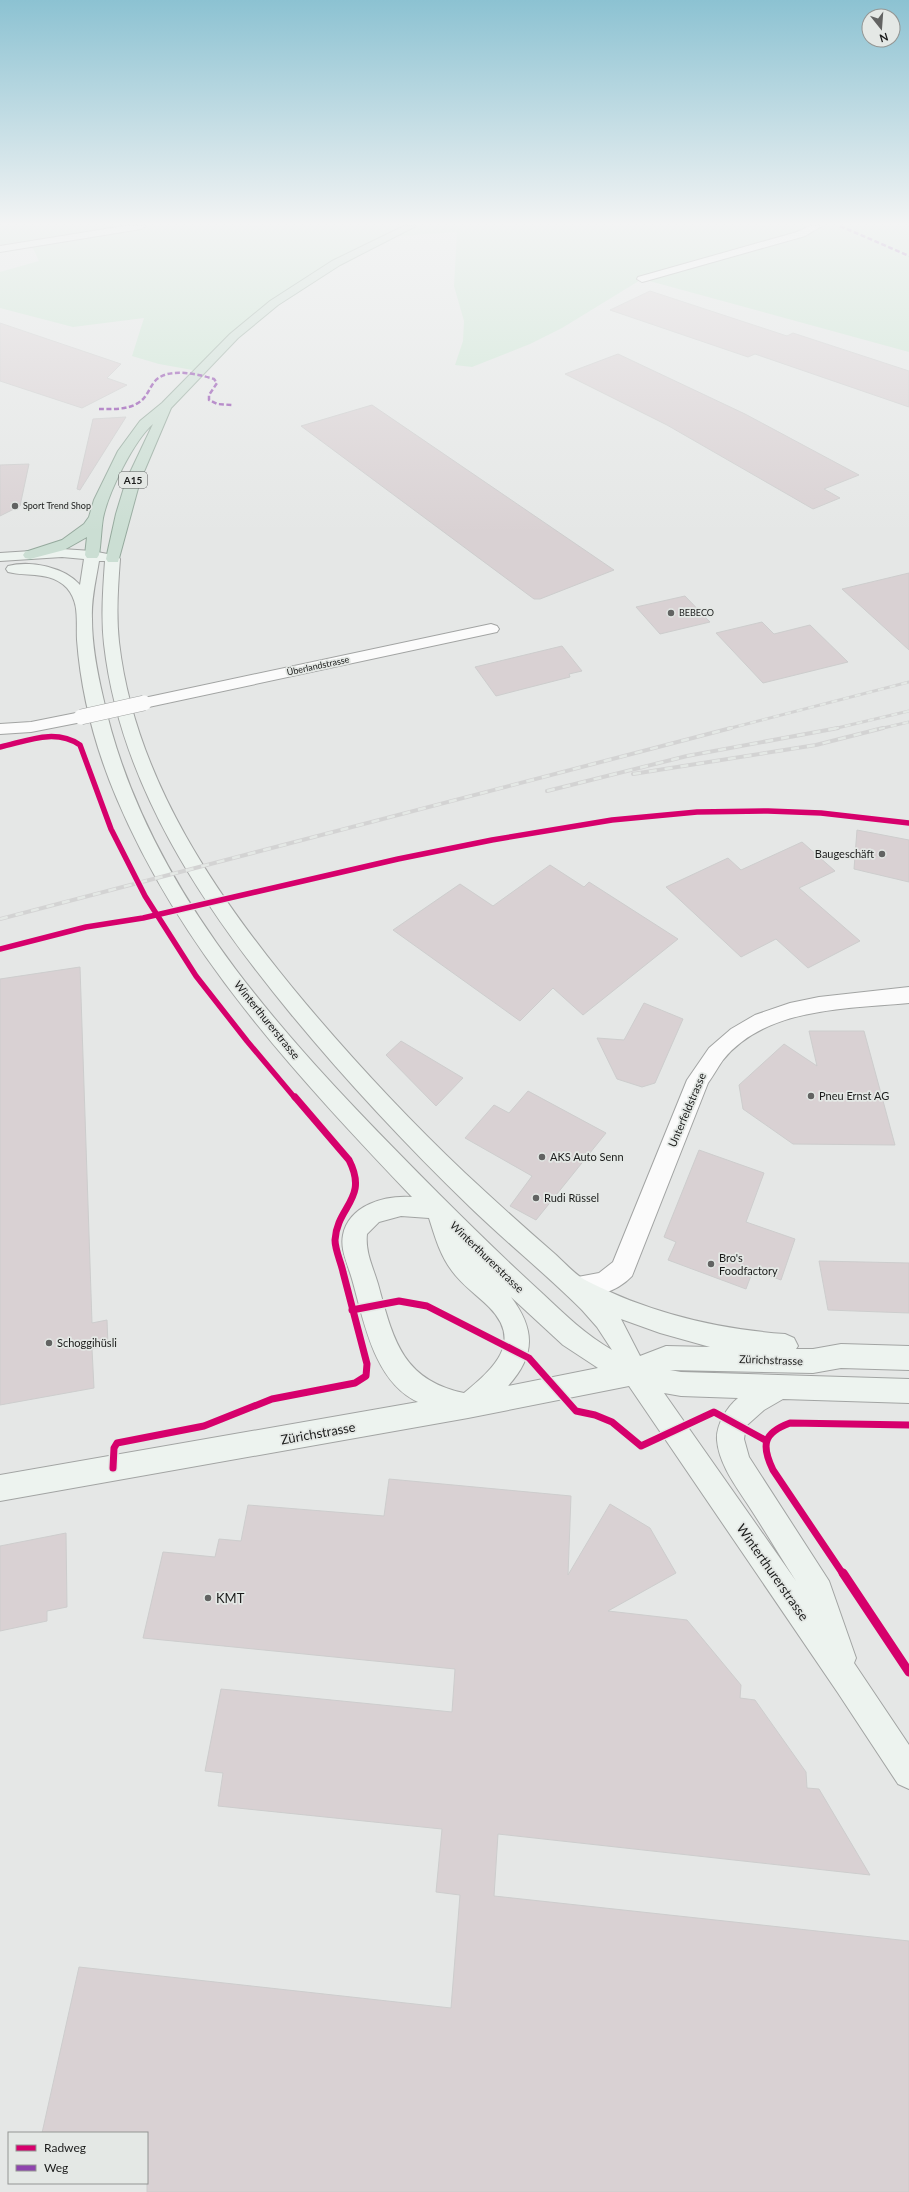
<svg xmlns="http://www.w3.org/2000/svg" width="909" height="2192" viewBox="0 0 909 2192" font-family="Lato,sans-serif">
  <rect width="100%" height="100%" fill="#e5e7e6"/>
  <path fill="#cae5d2" d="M0,226H909V352L642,279L562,328L530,344L472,367L455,365L463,341L464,321L454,286L457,232L386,237L286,294L198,371L159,364L132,356L144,318L73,327L0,308V272L39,261L31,244L0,249Z"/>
  <path fill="#d9d1d3" stroke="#cdcdcd" d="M650,291L787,336L793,333L909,371V407L755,354L748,357L610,310Z
    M0,323L121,364L107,378L127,385L82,408L0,381Z
    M618,354L745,414L859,475L824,489L840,498L813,509L667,425L565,374Z
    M372,405L614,570L540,599H534L301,426Z
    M126,417L80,490L77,489L93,419Z
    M29,464L20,506L0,516V465Z
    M909,573V650L842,589Z
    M685,596L710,622L660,634L636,607Z
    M762,622L774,634L810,625L848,662L763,683L716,633Z
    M562,646L582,671L569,674L570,677L523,689L496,696L475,667Z
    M857,830L909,840V882L854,869Z
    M802,842L835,871L799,888L860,941L808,968L776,939L741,957L666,887L728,858L741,870Z
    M550,865L584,887L589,882L678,939L583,1015L553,988L520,1021L393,930L460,884L493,906Z
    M80,967L92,1323L107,1320L108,1346L92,1349L94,1388L0,1405V979Z
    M644,1003L683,1019L655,1083L642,1087L617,1079L597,1038L624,1040Z
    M809,1031H864L895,1145L793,1144L743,1109L739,1085L784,1044L817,1066Z
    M401,1041L463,1078L436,1106L386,1055Z
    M528,1091L606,1133L536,1220L510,1206L532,1176L465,1138L494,1105L509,1113Z
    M699,1150L764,1173L746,1222L795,1239L781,1280L753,1270L746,1289L668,1260L676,1242L664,1237Z
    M819,1261L909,1263V1313L828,1310Z
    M389,1479L571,1496L568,1575L610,1504L650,1528L676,1573L608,1611L687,1620L741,1685L740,1698L755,1700L806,1772L807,1788L819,1789L870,1875L498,1834L494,1896L909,1941V2192H147V2133H42L79,1967L451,2008L460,1895L436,1892L442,1829L218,1806L223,1773L205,1771L221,1689L452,1712L455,1669L143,1638L163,1552L215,1557L219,1539L241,1541L248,1505L384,1516Z
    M66,1533L67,1607L47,1611V1621L0,1631V1546Z"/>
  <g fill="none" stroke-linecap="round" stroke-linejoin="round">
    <defs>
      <path id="street" d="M810,226H822L805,236L646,281L642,282L637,279L638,277L797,232Z
        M491,624L497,626L499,629L497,632L144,708L138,707L136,703L138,699L144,698Z
        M81,712L87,713L89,717L87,721L31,732L0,734V724L31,722Z
        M909,987V1003C847,1009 766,1007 723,1060C718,1067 713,1076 708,1083L632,1276C617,1292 588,1302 567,1295L564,1287L567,1279L599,1273L613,1262L687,1080L709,1048L731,1029L755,1015L790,1003L819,997Z"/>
      <path id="secondary" d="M124,226H146L141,229L0,252V246Z
        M62,549L92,551L118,556L120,559C118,586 116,614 119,642C135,781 219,900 306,1004C356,1063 409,1120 465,1173C495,1201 525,1228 555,1254C565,1263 577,1277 589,1282C650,1313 717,1329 785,1334L794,1338L798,1346L796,1349H813L841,1344L909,1346V1370L841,1368L813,1373L670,1370L681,1372L909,1379V1403L783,1399L764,1410L746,1426L744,1439L749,1457L829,1581L856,1658L854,1663L909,1745V1789L898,1784L838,1693L629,1386L468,1418L0,1501V1475L418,1402C374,1382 364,1321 352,1279C348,1265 340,1250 343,1235C349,1205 385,1195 412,1197C298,1077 182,953 117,799C96,750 81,694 77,640C76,622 80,603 67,588C51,571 28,577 8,572L6,569L8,566C30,560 65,567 80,585L84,559L62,557L0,561V553ZM99,561H105C103,589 101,617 104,644C120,785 203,907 291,1014C347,1082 407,1146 470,1207C506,1242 546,1274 582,1310L597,1327L612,1350C586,1335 564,1314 543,1294C508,1262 474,1229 440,1195C300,1054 146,898 103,697C97,671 92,646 92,619C91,599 96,580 99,561ZM401,1216L429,1218C435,1237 440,1255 452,1271C462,1285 477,1295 489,1307C524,1342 493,1369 464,1393C402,1380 393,1339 378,1284C373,1267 365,1252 367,1234L379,1222ZM511,1297L563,1345L598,1368L508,1386C536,1355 535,1329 511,1297ZM621,1319L660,1333L710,1347L666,1346L640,1356ZM664,1393L681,1396L738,1398C727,1407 716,1425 717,1440C719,1466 739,1490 752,1511C767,1534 781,1558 796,1581Z"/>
      <path id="highway" d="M404,226H416L340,265L278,305L238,338L171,408L140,481L118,562H108L106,559L116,514L126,481L153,424C134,440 108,493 103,518C101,530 101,543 99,555L97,558H87L85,555L87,537L64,550L30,559L25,558L23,555L25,552L62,540L84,524L89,517L94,500L118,451L140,421L162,403L230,334L270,301L332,261Z"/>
    </defs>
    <use href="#street" stroke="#a2a4a3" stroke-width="2"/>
    <use href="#secondary" stroke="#a2a4a3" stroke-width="2"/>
    <use href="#highway" stroke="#95a99d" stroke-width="2"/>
    <use href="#street" fill="#fbfbfb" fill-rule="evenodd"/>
    <use href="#secondary" fill="#edf3ef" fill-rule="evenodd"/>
    <use href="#highway" fill="#cbded3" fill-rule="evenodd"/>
    <defs>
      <path id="rail-far1" d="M727,729L909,682
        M833,729L909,711
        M879,729L909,722"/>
      <path id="rail" d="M633,774L816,745L883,728
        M547,791L687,756L838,728
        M0,919L731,728"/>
    </defs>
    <use href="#rail-far1" stroke="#d3d3d3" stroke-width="3"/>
    <use href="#rail" stroke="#d3d3d3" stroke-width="4"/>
    <use href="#rail-far1" stroke="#e4e8e5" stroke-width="2" stroke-dasharray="6" stroke-linecap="butt"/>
    <use href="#rail" stroke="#e4e8e5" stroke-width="2.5" stroke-dasharray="8" stroke-linecap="butt"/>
    <defs>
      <path id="street-bridge" d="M81,717L144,703"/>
    </defs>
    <use href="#street-bridge" stroke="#a2a4a3" stroke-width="16" stroke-linecap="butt"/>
    <use href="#street-bridge" stroke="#fbfbfb" stroke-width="15"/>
    <path stroke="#8e44ad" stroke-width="2.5" stroke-dasharray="5 2.5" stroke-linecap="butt" d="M840,226L909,256
      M99,409C112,409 127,410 138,403C147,398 149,388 155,381C168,367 198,374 214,379L217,383L209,395V400L217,404L232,405"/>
    <defs>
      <path id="cycleway-far2" d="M0,747C27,741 55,728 80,745L111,829L145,896L196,976L247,1041L295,1098
        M0,949L86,927L143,918L398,859L492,840L612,820L697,812L768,811L821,813L909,823"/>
      <path id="cycleway-far1" d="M352,1310L399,1301L427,1306L529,1358L576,1411L595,1415L612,1422L641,1446L714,1412L765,1440
        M113,1468L114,1448L117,1443L204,1426L272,1399L355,1383L366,1376L367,1364C359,1333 351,1303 343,1272C341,1262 335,1250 335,1240C337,1206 369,1199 349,1160L295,1097
        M843,1574L773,1470C761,1445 763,1433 790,1423L909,1425"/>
      <path id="cycleway" d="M843,1573L909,1672"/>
    </defs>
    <use href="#cycleway-far2" stroke="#e4e8e5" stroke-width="8"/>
    <use href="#cycleway-far1" stroke="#e4e8e5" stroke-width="10"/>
    <use href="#cycleway" stroke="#e4e8e5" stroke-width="12"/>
    <use href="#cycleway-far2" stroke="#d6006c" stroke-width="5.5"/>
    <use href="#cycleway-far1" stroke="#d6006c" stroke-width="7"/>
    <use href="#cycleway" stroke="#d6006c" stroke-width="9"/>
  </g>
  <linearGradient id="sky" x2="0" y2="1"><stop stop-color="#8cc2d2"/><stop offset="0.42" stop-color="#f3f4f4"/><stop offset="1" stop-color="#f3f4f4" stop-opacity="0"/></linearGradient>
  <rect width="909" height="533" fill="url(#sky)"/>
  <g fill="#626362" stroke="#e4e8e5" stroke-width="1.5">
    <circle cx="15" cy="506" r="4"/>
    <circle cx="671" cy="613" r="4"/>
    <circle cx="882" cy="854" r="4"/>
    <circle cx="811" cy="1096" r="4"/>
    <circle cx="542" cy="1157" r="4"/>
    <circle cx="536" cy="1198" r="4"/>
    <circle cx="711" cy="1264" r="4"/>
    <circle cx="49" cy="1343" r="4"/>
    <circle cx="208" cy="1598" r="4"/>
  </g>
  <g text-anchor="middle" stroke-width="3.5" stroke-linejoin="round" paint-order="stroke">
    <g font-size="9" fill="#1b1c1b" stroke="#e4e8e5" text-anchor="start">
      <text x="23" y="509">Sport Trend Shop</text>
      <text x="679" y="616">BEBECO</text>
    </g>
    <g font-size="9" fill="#1b1c1b" stroke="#e4e8e5">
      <text transform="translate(318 666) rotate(-12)" y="3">Überlandstrasse</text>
    </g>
    <rect fill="#e4e8e5" stroke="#575958" stroke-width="1" x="119" y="472" width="28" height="16" rx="3"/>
    <g font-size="10" font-weight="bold" fill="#1b1c1b">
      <text x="133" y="484">A15</text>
    </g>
    <g font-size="11" fill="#1b1c1b" stroke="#e4e8e5" text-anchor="start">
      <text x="874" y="858" text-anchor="end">Baugeschäft</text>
      <text x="819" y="1100">Pneu Ernst AG</text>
      <text x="550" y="1161">AKS Auto Senn</text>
      <text x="544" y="1202">Rudi Rüssel</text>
      <text x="719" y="1262">Bro's<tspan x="719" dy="13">Foodfactory</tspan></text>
      <text x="57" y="1347">Schoggihüsli</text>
    </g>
    <g font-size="11" fill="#1b1c1b" stroke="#e4e8e5">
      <text transform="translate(267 1020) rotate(51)" y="4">Winterthurerstrasse</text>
      <text transform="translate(687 1110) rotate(-67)" y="4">Unterfeldstrasse</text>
      <text transform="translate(487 1257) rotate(44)" y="4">Winterthurerstrasse</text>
      <text transform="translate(771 1360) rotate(2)" y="4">Zürichstrasse</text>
    </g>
    <g font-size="13" fill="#1b1c1b" stroke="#e4e8e5">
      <text transform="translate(318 1433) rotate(-10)" y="5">Zürichstrasse</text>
      <text transform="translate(773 1572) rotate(55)" y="5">Winterthurerstrasse</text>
    </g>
    <g font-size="13" fill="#1b1c1b" stroke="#e4e8e5" text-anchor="start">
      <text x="216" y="1603">KMT</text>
    </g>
  </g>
  <rect x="8" y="2132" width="140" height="52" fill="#e4e8e5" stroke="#949694"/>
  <rect x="16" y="2145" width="20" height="6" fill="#d6006c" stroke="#949694"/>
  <text x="44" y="2152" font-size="12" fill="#1b1c1b">Radweg</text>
  <rect x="16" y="2165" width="20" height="6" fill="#8e44ad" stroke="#949694"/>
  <text x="44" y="2172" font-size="12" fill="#1b1c1b">Weg</text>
  <g transform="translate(881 28) rotate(163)"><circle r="19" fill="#e4e8e5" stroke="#949694"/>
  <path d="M0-3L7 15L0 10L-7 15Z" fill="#626362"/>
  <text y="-6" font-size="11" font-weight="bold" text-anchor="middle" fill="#1b1c1b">N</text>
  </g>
</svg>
